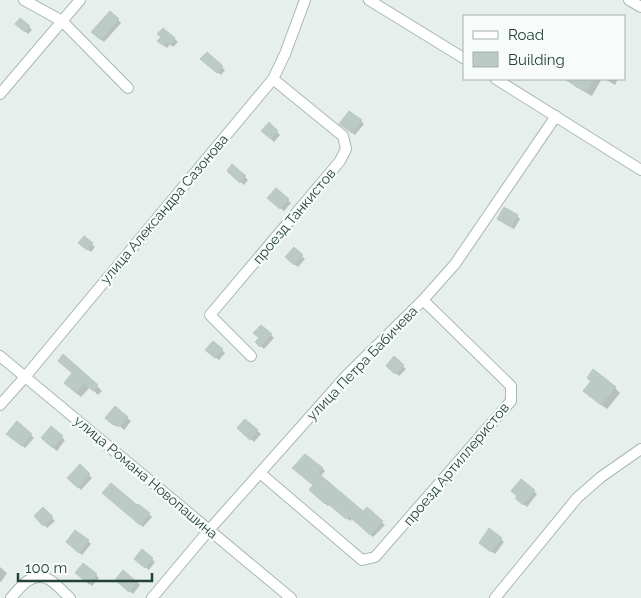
<svg xmlns="http://www.w3.org/2000/svg" width="641" height="598" viewBox="0 0 641 598" font-family="Raleway,sans-serif">
  <rect width="100%" height="100%" fill="#e6efeb"/>
  <path fill="#0003" d="M118,20L121,23L104,42L96,35Z
    M20,27H29L32,30L28,34Z
    M163,29L178,42L173,47L170,44L167,48L162,44Z
    M207,54L225,70L221,75L205,62Z
    M573,79H600L601,80L592,96L576,87L571,82Z
    M605,79H618L615,85Z
    M361,121L364,124L355,135L344,127Z
    M269,124L280,135L274,142L263,131Z
    M233,166L248,180L244,185L228,170Z
    M288,200L291,203L284,211L272,201Z
    M517,216L520,219L514,229L502,222L499,219Z
    M84,238L95,247L91,252L83,246Z
    M294,249L305,259L298,267L286,257Z
    M271,335L274,338L264,349L257,342L260,338Z
    M222,350L225,353L219,360L210,353Z
    M394,358L406,369L399,376L387,365Z
    M73,374L97,386L102,391L98,395L90,387L81,397L70,388Z
    M592,381L615,388L620,393L607,409L589,396Z
    M115,408L131,421L124,430L119,425L117,427L109,421Z
    M246,421L261,434L254,442L239,428Z
    M51,427L65,440L57,451L45,441Z
    M31,435L34,438L25,448L11,437Z
    M80,466L92,478L81,490L69,478Z
    M322,468L325,471L320,477L363,513L367,508L385,525L373,537L352,519L350,521L330,504L328,506L313,493L314,485L297,471Z
    M521,481L537,494L527,507L520,501Z
    M107,496L149,514L152,517L143,527Z
    M43,509L55,521L47,528L36,516Z
    M501,539L504,542L495,554L483,546Z
    M88,541L91,544L82,555L70,545Z
    M143,551L155,562L149,570L139,562Z
    M0,567L7,573L1,582L0,581Z
    M96,575L99,578L92,586L79,576Z
    M137,582L140,585L133,594L120,583Z"/>
  <path fill="#bbcac4" stroke="#b8c9c2" d="M110,11L119,19L101,40L91,32Z
    M20,18L30,26L25,32L15,24Z
    M163,28L175,38L170,45L167,42L164,46L157,41L161,37L157,34Z
    M207,52L223,66L217,73L200,59Z
    M564,79H594L586,92Z
    M349,111L362,120L352,133L339,124Z
    M269,122L278,131L271,139L261,131Z
    M232,164L246,176L240,183L227,171Z
    M276,188L289,199L280,209L267,198Z
    M504,207L518,215L511,227L497,219Z
    M84,236L93,243L87,250L78,243Z
    M294,247L303,255L294,265L285,257Z
    M261,325L272,334L260,347L255,342L259,338L253,333Z
    M213,341L223,349L215,358L205,350Z
    M63,354L98,385L93,391L84,383L76,393L64,383L72,373L58,361Z
    M394,356L404,365L395,374L386,366Z
    M593,369L616,387L601,405L583,391L591,381L587,378Z
    M115,406L128,417L120,427L115,423L113,425L105,418Z
    M245,419L258,430L250,440L237,428Z
    M17,421L32,434L22,446L6,434Z
    M51,426L63,436L53,448L41,438Z
    M305,454L323,468L318,473L363,511L367,507L383,521L370,535L349,516L346,519L326,502L325,504L309,490L313,485L292,468Z
    M80,464L90,474L78,488L67,478Z
    M521,479L535,490L523,505L515,498L517,496L511,491Z
    M111,483L137,505L138,504L150,513L140,525L102,493Z
    M43,507L53,517L43,526L34,516Z
    M489,528L502,538L491,552L479,543Z
    M75,530L89,540L79,553L66,542Z
    M142,549L153,558L145,568L134,559Z
    M83,563L97,574L89,584L75,573Z
    M123,570L137,582L129,592L115,580Z"/>
  <g fill="none" stroke-linecap="round" stroke-linejoin="round">
    <defs>
      <path id="minor" d="M24,0L62,21L128,88
        M369,0L465,59
        M629,0L641,7
        M496,79L641,170
        M0,94L80,0
        M0,356L291,598
        M251,356L210,315L340,161L346,149L343,136L273,79
        M0,405L25,377L273,79L285,54L305,0
        M260,473L362,560L375,557L511,401V386L423,300
        M11,598C20,587 32,571 48,579C55,582 64,593 70,598
        M152,598L209,530L347,375L423,300L455,264L556,116
        M495,598L577,498L601,477L641,449"/>
    </defs>
    <use href="#minor" stroke="#a8b8b2" stroke-width="12"/>
    <use href="#minor" stroke="#fff" stroke-width="10"/>
  </g>
  <g text-anchor="middle" stroke-width="4.5" stroke-linejoin="round" paint-order="stroke">
    <g font-size="14" fill="#24423a" stroke="#f7fbf9">
      <text transform="translate(164 209) rotate(-50)" y="5">улица Александра Сазонова</text>
      <text transform="translate(294 216) rotate(-50)" y="5">проезд Танкистов</text>
      <text transform="translate(362 363) rotate(-46)" y="5">улица Петра Бабичева</text>
      <text transform="translate(456 464) rotate(-50)" y="5">проезд Артиллеристов</text>
      <text transform="translate(146 477) rotate(40)" y="5">улица Романа Новопашина</text>
    </g>
  </g>
  <rect x="463" y="15" width="162" height="65" fill="#f7fbf9" stroke="#a3b1ad"/>
  <rect x="473" y="31" width="25" height="8" fill="#ffffff" stroke="#a3b1ad"/>
  <text x="508" y="40" font-size="15" fill="#24423a">Road</text>
  <rect x="473" y="52" width="25" height="15" fill="#bbcac4" stroke="#a3b1ad"/>
  <text x="508" y="65" font-size="15" fill="#24423a">Building</text>
  <path d="M18 573v8h134v-8" fill="none" stroke="#24423a" stroke-width="2.5"/>
  <text x="25" y="573" font-size="15" fill="#24423a" stroke="#f7fbf9" stroke-width="4" paint-order="stroke">100 m</text>
</svg>
